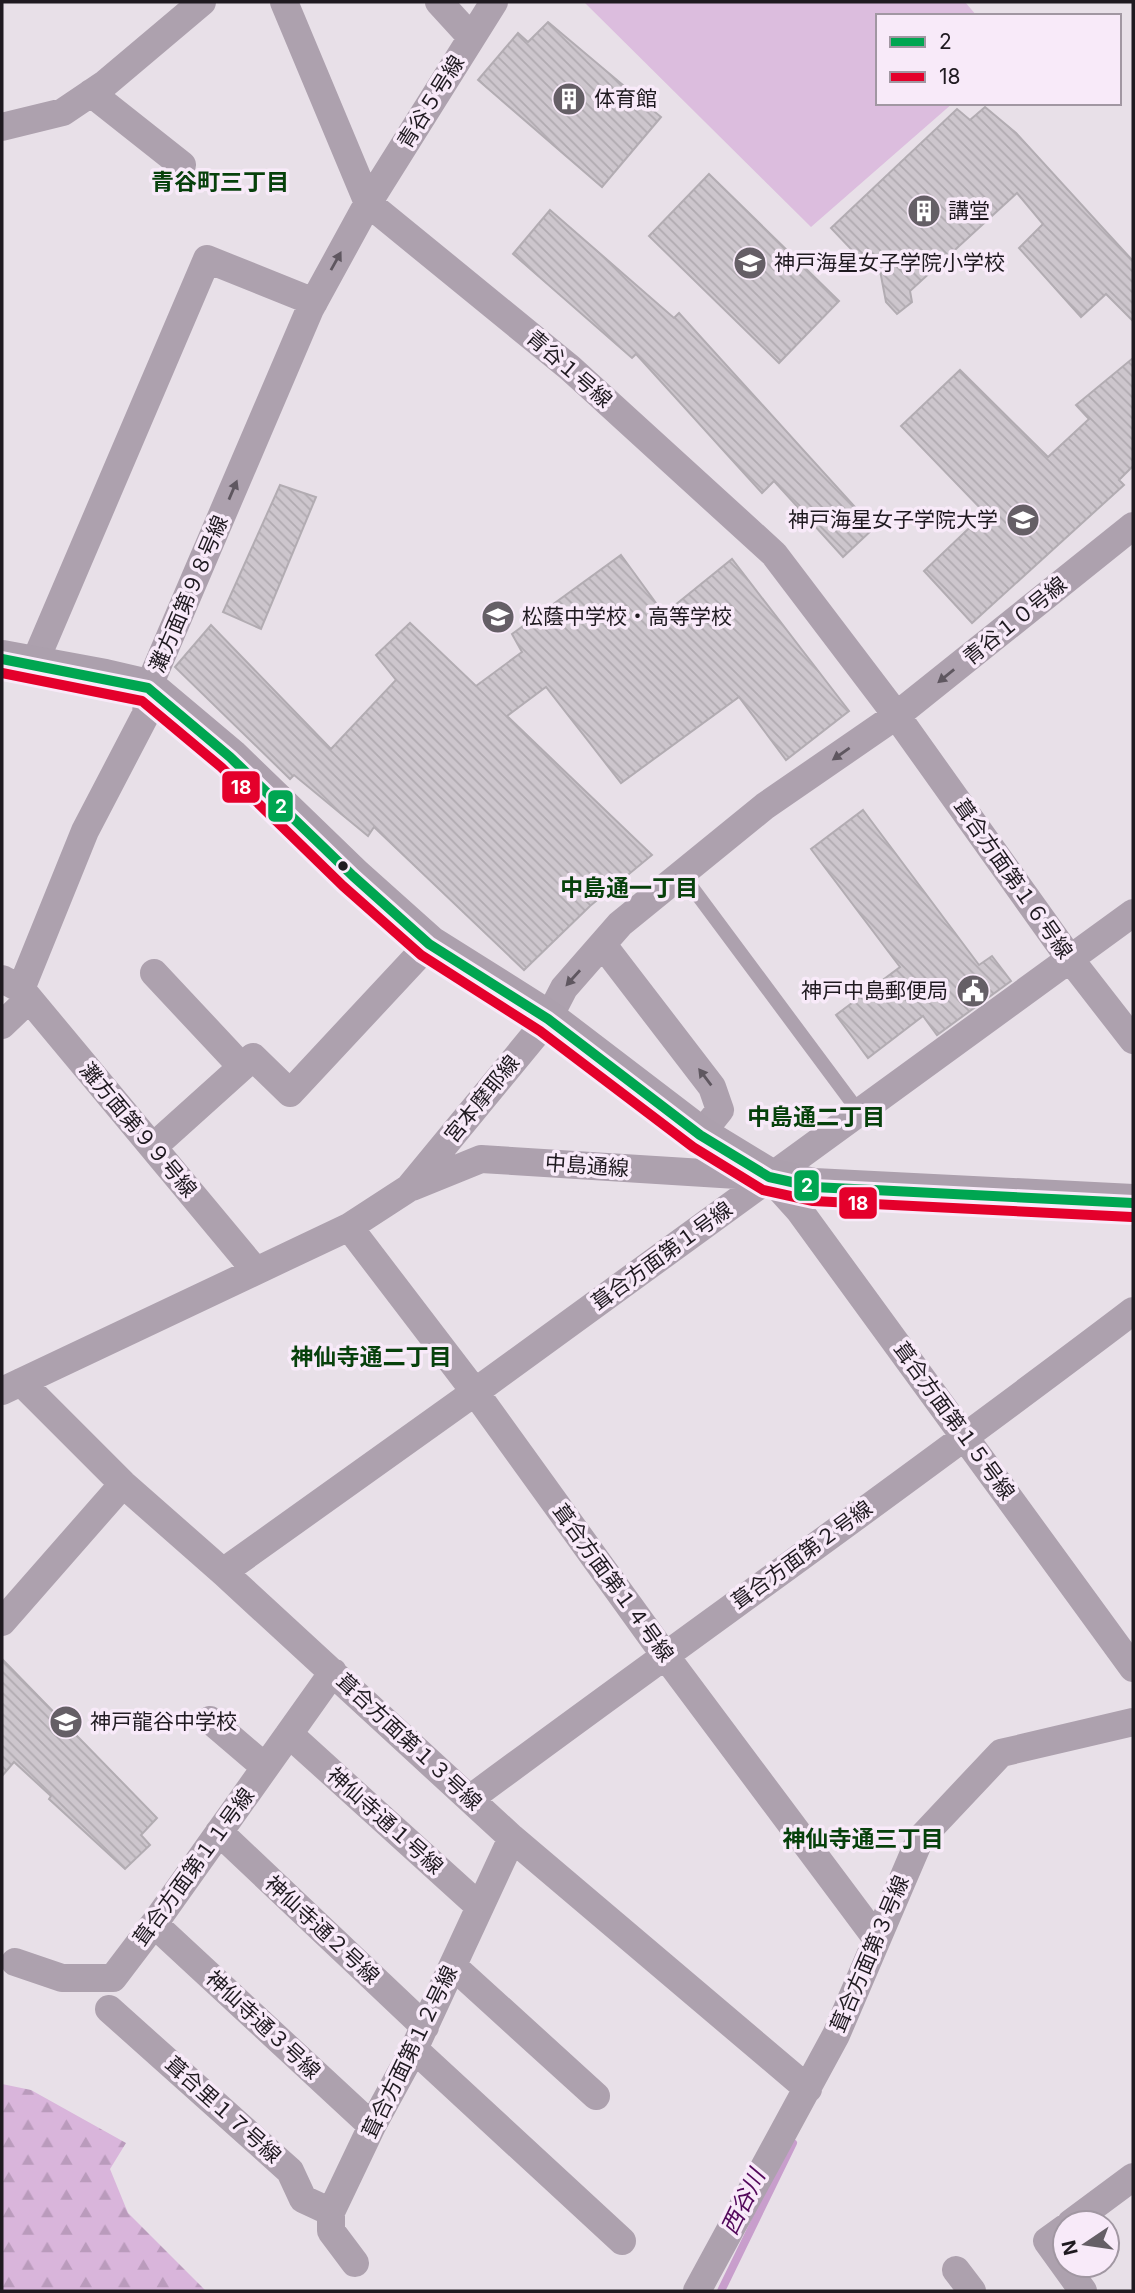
<svg xmlns="http://www.w3.org/2000/svg" width="1135" height="2293" viewBox="0 0 1135 2293" font-family="Inter,'Noto Sans JP',sans-serif">
  <defs>
    <pattern id="forest-firs" width="22" height="20" patternUnits="userSpaceOnUse" patternTransform="scale(1.75)"><rect width="22" height="20" fill="#d9b5db"/><path d="M5 1l3.5 6h-7zM16 11l3.5 6h-7z" fill="#ba9bbc"/></pattern>
    <pattern id="building-back-hatch" width="6" height="6" patternUnits="userSpaceOnUse" patternTransform="scale(1.75)"><rect width="6" height="6" fill="#cdc6cd"/><path d="M-1 5l2 2M0 0l6 6M5-1l2 2" fill="none" stroke="#b0aab0"/></pattern>
  </defs>
  <rect width="100%" height="100%" fill="#e8e0e8"/>
  <path fill="#dcbdde" d="M584,2H965L977,16H878V103H953L811,227Z"/>
  <path fill="url(#forest-firs)" d="M2,2084L31,2090L126,2143L110,2169L128,2213L206,2291H2Z"/>
  <g fill="none" stroke-linecap="round" stroke-linejoin="round">
    <path stroke="#c89ecc" stroke-width="8" d="M721,2291L793,2143"/>
  </g>
  <path fill="url(#building-back-hatch)" stroke="#b2acb2" stroke-width="2" d="M548,22L661,117L602,187L478,80L518,33L528,42Z
    M985,107L1016,133L1133,261V321L1106,294L1081,317L1019,248L1043,224L1017,193L910,291L912,302L897,314L886,302L878,260L870,269L831,228L957,109L970,120Z
    M709,174L839,301L779,363L649,236Z
    M550,210L674,318L679,313L874,528L843,557L774,481L762,493L636,354L632,358L513,254Z
    M1133,358V466L1119,480L1124,485L972,623L924,571L985,513L901,426L960,370L1048,457L1089,419L1076,405Z
    M280,485L316,497L261,629L223,612Z
    M621,555L664,614L732,559L849,711L786,760L739,697L621,783L546,687L507,716L652,855L590,906L524,970L374,827L368,836L294,775L290,779L175,667L211,625L331,749L396,680L376,655L410,623L476,686L522,652L512,634Z
    M863,810L979,965L992,956L1011,981L937,1035L923,1016L868,1058L836,1015L900,967L811,849Z
    M2,1659L157,1818L141,1835L150,1845L125,1869L49,1799L51,1796L14,1762L2,1776Z"/>
  <g fill="none" stroke-linecap="round" stroke-linejoin="round">
    <path stroke="#ada1ae" stroke-width="14" d="M682,874L859,1112"/>
    <path stroke="#ada1ae" stroke-width="28" d="M284,2L368,203L570,368L774,554L891,708L1070,959L1133,1040
      M439,2L471,37
      M91,93L182,165
      M2,127L63,112L106,83L202,2
      M34,664L207,259L314,302
      M603,945L712,1087L720,1110L700,1135
      M154,973L242,1067
      M2,979L21,989L255,1270
      M21,989L85,831L146,714L148,688L310,309L368,203L494,2
      M2,1025L29,999
      M153,1147L253,1057L290,1093L429,944
      M412,1187L481,1159L769,1177L799,1210L1133,1668
      M349,1227L475,1392L664,1654L877,1939
      M21,1382L123,1484L223,1572L512,1838L808,2089
      M2,1391L349,1227L409,1188L548,1019L564,988L620,924L765,806L897,715L1133,526
      M223,1572L475,1392L1133,913
      M2,1622L123,1484
      M210,1720L265,1767
      M289,1734L480,1907
      M471,1798C691,1635 915,1477 1133,1311
      M219,1832L425,2027
      M154,1924L372,2126
      M15,1962L62,1978H113L154,1924L333,1672
      M453,1966L596,2096
      M109,2009L290,2171L303,2199L331,2212
      M414,2049L622,2241
      M1071,2223L1133,2177
      M1065,2228L1047,2241L1083,2291
      M355,2263L331,2231V2212L372,2126L414,2049L512,1838
      M956,2270L972,2291
      M697,2291L836,2035L920,1839L1001,1753L1133,1722"/>
    <path stroke="#aca0ad" stroke-width="38" d="M2,659L105,678L148,688L230,757L353,876L429,944L548,1019L700,1135L769,1177L814,1187L1133,1203"/>
    <defs>
      <path id="bus-1" d="M2,659L148,688L230,757L353,876L429,944L548,1019L700,1135L769,1177L814,1187L1133,1203"/>
      <path id="bus-2" d="M2,673L142,701L221,767L343,886L421,955L540,1031L693,1147L763,1190L813,1201L1132,1217"/>
    </defs>
    <use href="#bus-1" stroke="#f8eaf9" stroke-width="16"/>
    <use href="#bus-2" stroke="#f8eaf9" stroke-width="16"/>
    <use href="#bus-1" stroke="#00a651" stroke-width="10"/>
    <use href="#bus-2" stroke="#e4002b" stroke-width="10"/>
  </g>
  <defs><path id="oneway-solid" d="M-6-.8H1V-3.2L6.5 0L1 3.2V.8H-6Z" transform="scale(1.75)"/></defs>
  <g fill="#5f5760">
    <use href="#oneway-solid" transform="translate(336 261) rotate(-61)"/>
    <use href="#oneway-solid" transform="translate(233 490) rotate(-67)"/>
    <use href="#oneway-solid" transform="translate(946 676) rotate(141)"/>
    <use href="#oneway-solid" transform="translate(841 754) rotate(145)"/>
    <use href="#oneway-solid" transform="translate(573 978) rotate(132)"/>
    <use href="#oneway-solid" transform="translate(705 1077) rotate(-127)"/>
  </g>
  <defs>
    <symbol id="building-disc" viewBox="-11 -11 22 22"><circle r="9.5" fill="#655f66" stroke="#f8eaf9"/><path d="M-4-6H4V6H1V3H-1V6H-4ZM-2.5-4.3h1.7v1.8h-1.7ZM.8-4.3h1.7v1.8H.8ZM-2.5-1h1.7V.8h-1.7ZM.8-1h1.7V.8H.8Z" fill="#fff"/></symbol>
    <symbol id="school-disc" viewBox="-11 -11 22 22"><circle r="9.5" fill="#655f66" stroke="#f8eaf9"/><path d="M0-5L7-2L0 1L-7-2ZM-4 1L0 2.5L4 1V4Q0 6-4 4Z" fill="#fff"/></symbol>
    <symbol id="university-disc" viewBox="-11 -11 22 22"><circle r="9.5" fill="#655f66" stroke="#f8eaf9"/><path d="M0-5L7-2L0 1L-7-2ZM-4 1L0 2.5L4 1V4Q0 6-4 4Z" fill="#fff"/></symbol>
    <symbol id="civic-disc" viewBox="-11 -11 22 22"><circle r="9.5" fill="#655f66" stroke="#f8eaf9"/><path d="M-.6-6.5H3V-4.5H.6V-3L4-1V1h2V6H-6V1h2V-1L-.6-3ZM-1.2 2.5V6h2.4V2.5Z" fill="#fff"/></symbol>
  </defs>
  <g fill-rule="evenodd">
    <use href="#building-disc" x="550" y="80" width="38" height="38"/>
    <use href="#building-disc" x="905" y="192" width="38" height="38"/>
    <use href="#school-disc" x="731" y="244" width="38" height="38"/>
    <use href="#university-disc" x="1004" y="501" width="38" height="38"/>
    <use href="#school-disc" x="479" y="598" width="38" height="38"/>
    <use href="#civic-disc" x="954" y="972" width="38" height="38"/>
    <use href="#school-disc" x="47" y="1703" width="38" height="38"/>
  </g>
  <circle fill="#1f1a20" stroke="#f8eaf9" stroke-width="2.5" cx="343" cy="866" r="6"/>
  <g text-anchor="middle" stroke-width="7" stroke-linejoin="round" paint-order="stroke">
    <g font-size="21" fill="#1f1a20" stroke="#f8eaf9" text-anchor="start">
      <text x="594" y="106">体育館</text>
      <text x="948" y="218">講堂</text>
      <text x="774" y="270">神戸海星女子学院小学校</text>
      <text x="998" y="527" text-anchor="end">神戸海星女子学院大学</text>
      <text x="522" y="624">松蔭中学校・高等学校</text>
      <text x="948" y="998" text-anchor="end">神戸中島郵便局</text>
      <text x="90" y="1729">神戸龍谷中学校</text>
    </g>
    <g font-size="21" fill="#1f1a20" stroke="#f8eaf9">
      <text transform="translate(431 102) rotate(-58)" y="7">青谷５号線</text>
      <text transform="translate(569 369) rotate(41)" y="7">青谷１号線</text>
      <text transform="translate(189 594) rotate(-67)" y="7">灘方面第９８号線</text>
      <text transform="translate(1015 621) rotate(-39)" y="7">青谷１０号線</text>
      <text transform="translate(1013 879) rotate(55)" y="7">葺合方面第１６号線</text>
      <text transform="translate(482 1099) rotate(-51)" y="7">宮本摩耶線</text>
      <text transform="translate(138 1130) rotate(50)" y="7">灘方面第９９号線</text>
      <text transform="translate(587 1166) rotate(4)" y="7">中島通線</text>
      <text transform="translate(662 1256) rotate(-36)" y="7">葺合方面第１号線</text>
      <text transform="translate(954 1421) rotate(54)" y="7">葺合方面第１５号線</text>
      <text transform="translate(802 1555) rotate(-36)" y="7">葺合方面第２号線</text>
      <text transform="translate(613 1583) rotate(54)" y="7">葺合方面第１４号線</text>
      <text transform="translate(409 1742) rotate(43)" y="7">葺合方面第１３号線</text>
      <text transform="translate(385 1821) rotate(42)" y="7">神仙寺通１号線</text>
      <text transform="translate(194 1867) rotate(-54)" y="7">葺合方面第１１号線</text>
      <text transform="translate(322 1930) rotate(43)" y="7">神仙寺通２号線</text>
      <text transform="translate(870 1954) rotate(-67)" y="7">葺合方面第３号線</text>
      <text transform="translate(263 2025) rotate(43)" y="7">神仙寺通３号線</text>
      <text transform="translate(410 2052) rotate(-64)" y="7">葺合方面第１２号線</text>
      <text transform="translate(223 2110) rotate(42)" y="7">葺合里１７号線</text>
    </g>
    <g font-size="23" font-weight="bold" fill="#07410c" stroke="#f8eaf9">
      <text x="220" y="190">青谷町三丁目</text>
      <text x="629" y="896">中島通一丁目</text>
      <text x="816" y="1125">中島通二丁目</text>
      <text x="371" y="1365">神仙寺通二丁目</text>
      <text x="863" y="1847">神仙寺通三丁目</text>
    </g>
    <g font-size="23" font-style="italic" fill="#52075a" stroke="#f8eaf9">
      <text transform="translate(743 2202) rotate(-64)" y="8">西谷川</text>
    </g>
  </g>
  <g stroke="#f8eaf9" stroke-width="2.5">
    <rect x="221" y="770" width="40" height="34" rx="7" fill="#e4002b"/>
    <rect x="267" y="789" width="27" height="34" rx="7" fill="#00a651"/>
    <rect x="793" y="1169" width="27" height="33" rx="7" fill="#00a651"/>
    <rect x="838" y="1186" width="40" height="34" rx="7" fill="#e4002b"/>
  </g>
  <g font-size="19" text-anchor="middle" font-weight="bold" fill="#fff">
    <text x="241" y="794">18</text>
    <text x="281" y="813">2</text>
    <text x="807" y="1192">2</text>
    <text x="858" y="1210">18</text>
  </g>
  <rect width="1135" height="2293" fill="none" stroke="#1f1a20" stroke-width="7"/>
  <rect x="876" y="14" width="245" height="91" fill="#f8eaf9" stroke="#a197a2" stroke-width="2"/>
  <rect x="890" y="37" width="35" height="10" fill="#00a651" stroke="#a197a2" stroke-width="2"/>
  <text x="939" y="49" font-size="21" fill="#1f1a20">2</text>
  <rect x="890" y="72" width="35" height="10" fill="#e4002b" stroke="#a197a2" stroke-width="2"/>
  <text x="939" y="84" font-size="21" fill="#1f1a20">18</text>
  <g transform="translate(1086 2244) rotate(257)"><circle r="33" fill="#f8eaf9" stroke="#a197a2" stroke-width="2"/>
  <path d="M0-5L12 26L0 18L-12 26Z" fill="#655f66"/>
  <text y="-10" font-size="19" font-weight="bold" text-anchor="middle" fill="#1f1a20">N</text>
  </g>
</svg>
